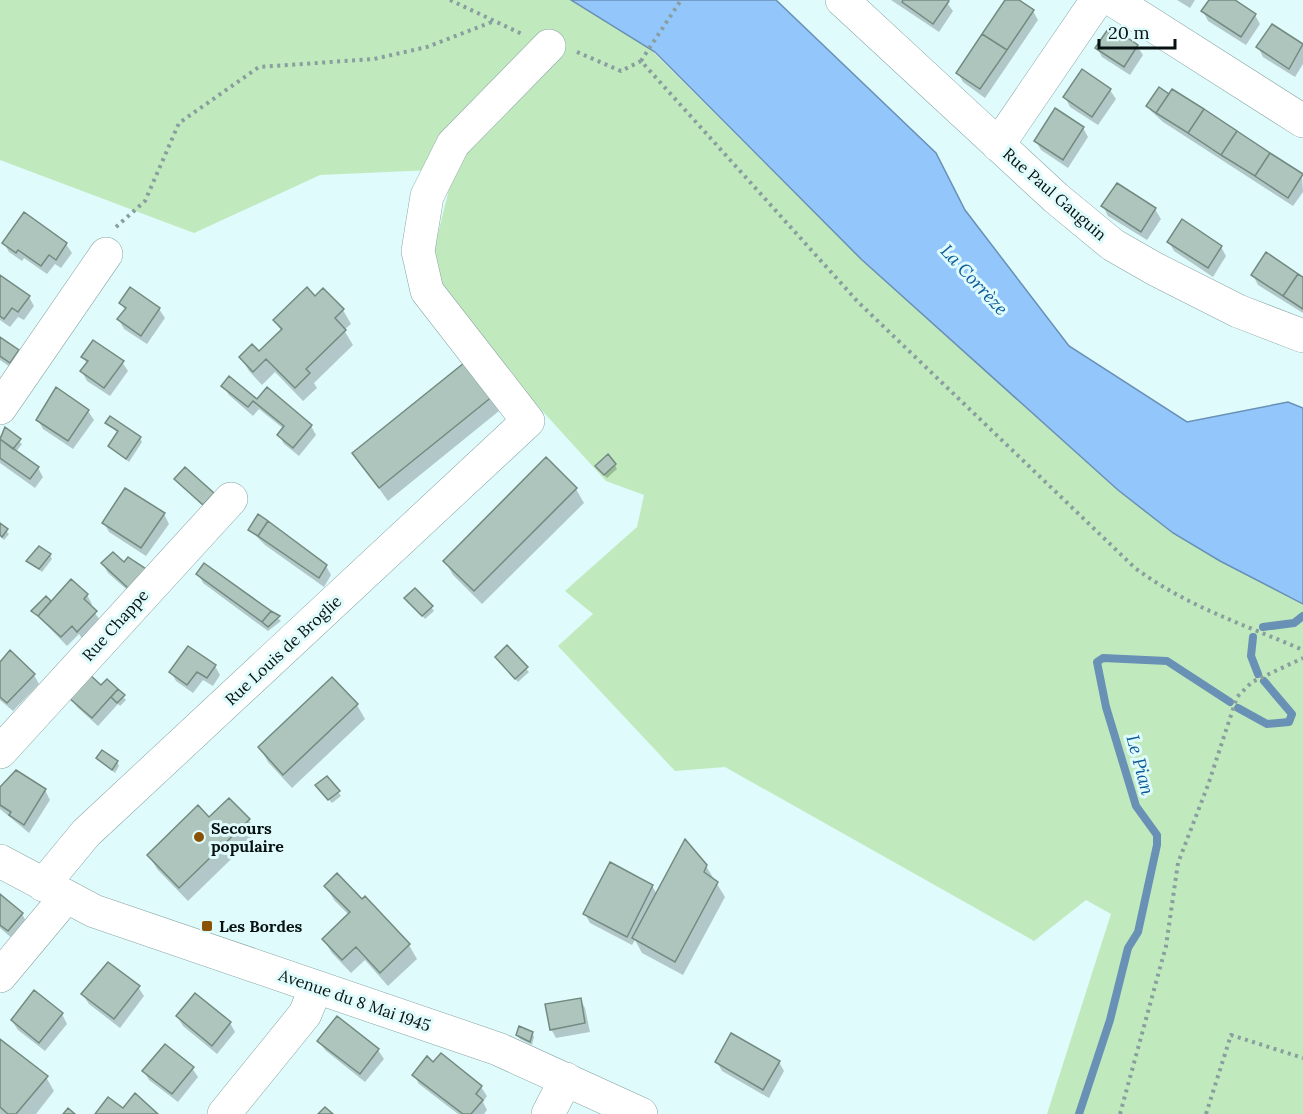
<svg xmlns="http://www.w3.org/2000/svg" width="1303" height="1114" viewBox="0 0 1303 1114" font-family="Lora,serif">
  <rect width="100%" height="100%" fill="#dffbfb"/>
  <path fill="#c0eabe" d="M0,0H571L644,43L861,259L1118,490L1173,533L1220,561L1303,604V1114H1047L1111,914L1086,900L1034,941L725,767L675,771L558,646L593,614L565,591L637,527L644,495L606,481L439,297L429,270L454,169L320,175L194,233L0,160Z"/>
  <path fill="#93c6fb" stroke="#6990b5" stroke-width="1.5" d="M571,0H776L936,153L965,210L1069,346L1187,422L1288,402L1303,408V604L1220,561L1173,533L1118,490L861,259L655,52Z"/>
  <path fill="#0003" d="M891,0H945L953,11L939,32Z
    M1007,0H1016L1033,11L1038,20L985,98L963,82L958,73Z
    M1177,0H1195L1190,8Z
    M1210,0H1232L1255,15L1260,24L1246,45L1208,21L1203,11Z
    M1272,26L1303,46V64L1295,77L1263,57L1258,47Z
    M1110,28L1137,46L1143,55L1130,75L1102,57L1097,48Z
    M1110,90L1116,99L1098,125L1070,107L1065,97Z
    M1173,91L1302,176L1303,192L1293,206L1163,122L1150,110L1148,106L1169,96Z
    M1083,128L1088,137L1068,168L1041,150L1036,141Z
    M1117,185L1155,209L1161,219L1147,240L1108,216L1103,206Z
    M1169,242L1221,247L1226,256L1213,277L1174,251Z
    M4,243L66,244L72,253L61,268L55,264L47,274L24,258L22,261L9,252Z
    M1253,275L1303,278V313L1258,285Z
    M0,277L29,297L34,306L24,320L18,317L10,327L0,320Z
    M315,298L343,310L351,324L344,330L353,345L314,383L317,388L303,401L275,372L262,385L249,371L241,357L259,354L282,332L275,321Z
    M121,303L159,309L165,318L147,344L124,329L119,320L125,310Z
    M0,339L18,351L23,361L16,371L0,360Z
    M83,357L122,362L128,371L110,396L87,381L82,372L87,364Z
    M464,365L499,411L388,501L354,454Z
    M223,386L311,426L316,435L299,456L284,444L279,435L284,429L259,409L253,416L229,395Z
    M56,389L88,411L94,420L73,449L43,429L38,420Z
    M107,423L140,438L142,442L129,462L110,446L118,433Z
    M5,429L22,444L16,452L38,468L43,477L35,488L0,463V437Z
    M615,465L617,469L607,478L599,470Z
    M185,469L215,498L206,509L176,480Z
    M576,489L584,503L482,604L453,575L445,561Z
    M164,514L169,524L146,556L109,532L104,523Z
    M0,525L9,534L4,540L0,536Z
    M250,530L326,566L331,575L324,587L265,545Z
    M113,554L134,596L108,573L103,564Z
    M50,555L52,559L42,572L28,561Z
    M198,574L270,612L281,621L268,631L203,583Z
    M87,595L92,604L90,607L101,621L83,640L79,634L67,646L33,611L46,598L51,604Z
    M406,598L431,607L434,611L425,619Z
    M507,647L529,672L518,682L496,657Z
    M0,664L34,675L39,684L13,711L0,700Z
    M215,666L220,675L213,686L203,680L193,693L176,681L171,672Z
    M107,681L126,700L120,706L118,704L98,726L77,707L71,698L101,687Z
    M357,705L365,719L292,788L268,762L260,748Z
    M98,759L117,762L119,766L115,773Z
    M0,790H45L50,800L29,833L0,809Z
    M320,790L338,792L341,796L332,803Z
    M229,800L249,820L257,834L188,901L157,869L149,855L209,819Z
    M706,866L725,897L683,975L642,953L635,940L632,945L590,923L585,914L652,886L657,894Z
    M326,886L409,945L417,959L388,986L365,960L351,973L332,953L323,939L349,915L334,900Z
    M0,896L22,914L27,923L14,940L0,928Z
    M138,987L144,996L120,1028L89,1004L83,995Z
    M34,992L62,1014L67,1024L45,1051L18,1030L12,1021Z
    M580,999L585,1008L590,1032L556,1038L551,1029Z
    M177,1016L230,1023L235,1032L217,1054L183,1026Z
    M532,1033L534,1037L532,1045L520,1039L517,1035Z
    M0,1041L46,1077L54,1091L36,1114H0Z
    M319,1041L378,1050L384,1059L365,1082L325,1050Z
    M442,1056L481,1087L487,1096L483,1102L487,1110L484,1114H458L419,1084L414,1075L433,1064Z
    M717,1062H779L784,1071L769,1098L722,1071Z
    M192,1068L198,1077L178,1102L149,1080L144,1071Z"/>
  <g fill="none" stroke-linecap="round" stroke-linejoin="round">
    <path stroke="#6990b5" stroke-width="8" d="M1263,627L1294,623L1303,616
      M1253,637L1251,656L1258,674
      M1238,708L1267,724L1289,722L1292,714L1264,681
      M1079,1114L1110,1020L1128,948L1138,932L1157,845V835L1136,806L1106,707L1097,662L1103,658L1167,661L1230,702"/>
  </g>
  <path fill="#adc5bc" stroke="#738a81" stroke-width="1.5" d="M903,0H948L949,1L933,24L902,2Z
    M1005,0H1019L1034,10L1007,50L982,34Z
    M1209,0H1235L1256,14L1241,37L1201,11Z
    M1272,24L1303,44L1289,69L1256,47Z
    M1110,26L1138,45L1124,67L1095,48Z
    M982,34L1007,50L980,89L956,73Z
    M1082,69L1111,89L1092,117L1063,97Z
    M1159,87L1169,94L1156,113L1146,106Z
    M1172,89L1204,109L1188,133L1156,113Z
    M1055,108L1084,127L1063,160L1034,141Z
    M1204,109L1237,131L1221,155L1188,133Z
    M1237,131L1270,153L1255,176L1221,155Z
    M1270,153L1303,174L1288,198L1255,176Z
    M1117,183L1156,208L1141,232L1101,206Z
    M24,212L67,243L56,260L49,255L41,266L18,250L16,253L2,243Z
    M1182,219L1222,246L1208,268L1167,242Z
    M1266,252L1298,274L1283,296L1251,275Z
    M1298,274L1303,277V309L1283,296Z
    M0,275L30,296L18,312L12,308L4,319L0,316Z
    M130,287L160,308L141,336L117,319L126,308L119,303Z
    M307,287L315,296L323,288L344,309L335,318L346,330L306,369L310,373L295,388L266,359L253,372L239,357L252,344L259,351L282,329L273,320Z
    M0,337L19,350L10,363L0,356Z
    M93,340L124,361L104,388L80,371L88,361L81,357Z
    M464,363L493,396L379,488L352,453Z
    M229,376L257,399L267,387L312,425L293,448L277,435L284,426L253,401L248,407L221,386Z
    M56,387L89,410L68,441L36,420Z
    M110,416L141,437L126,459L108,446L118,431L105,423Z
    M5,427L21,439L13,449L0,439Z
    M0,439L39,467L30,479L0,458Z
    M608,454L616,464L604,475L595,466Z
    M546,457L577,488L474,591L443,561Z
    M185,467L214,493L203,505L174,479Z
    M125,488L165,513L141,548L102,523Z
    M258,514L268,521L258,536L248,530Z
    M268,521L327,565L319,578L258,536Z
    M0,523L8,529L2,537L0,535Z
    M39,546L51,554L39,569L26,561Z
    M113,552L124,562L128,557L146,569L128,588L101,563Z
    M204,563L271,611L262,622L196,574Z
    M71,579L88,594L84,599L97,611L77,632L72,626L61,637L38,616Z
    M415,588L433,606L422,616L404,598Z
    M46,596L51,601L38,616L31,611Z
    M271,611L280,616L268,627L262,622Z
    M507,645L528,667L515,679L495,657Z
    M188,646L216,665L207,678L197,672L187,685L169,672Z
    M10,650L35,674L7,703L0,697V662Z
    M90,675L101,685L107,679L118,689L92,718L69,698Z
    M332,677L358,704L283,775L258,747Z
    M118,689L125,695L117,703L111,697Z
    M102,750L118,761L112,770L96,758Z
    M16,770L46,789L24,825L9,815L11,812L0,805V787Z
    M327,776L340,791L328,800L315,785Z
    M229,798L250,819L179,888L147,855L198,805L209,817Z
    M685,839L707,865L704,872L718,882L675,962L632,938Z
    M610,862L653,885L627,937L583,914Z
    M337,873L362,899L365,896L410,944L380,973L356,947L342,960L322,939L350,912L324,886Z
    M0,894L23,913L8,931L0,925Z
    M108,962L140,986L114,1019L81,994Z
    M34,990L63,1013L39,1043L11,1020Z
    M195,993L231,1022L212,1046L176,1016Z
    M581,998L585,1023L550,1030L545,1004Z
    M337,1016L379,1049L360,1074L317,1041Z
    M519,1026L533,1032L530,1042L516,1035Z
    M731,1033L780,1061L763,1090L715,1062Z
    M0,1039L48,1076L16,1114H8L0,1107Z
    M165,1044L194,1067L172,1094L142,1071Z
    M441,1053L482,1086L476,1094L483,1100L471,1114H463L412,1075L427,1056L433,1062Z
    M135,1093L158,1114H95L108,1097L123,1108Z
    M325,1107L333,1114H318Z
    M68,1108L75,1114H63Z"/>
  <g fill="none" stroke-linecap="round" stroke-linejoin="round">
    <defs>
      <path id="minor" d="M842,0L1056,198L1113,245L1155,269L1238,311L1303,336
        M1113,0L1303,121
        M998,145L1097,0
        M0,408L106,254
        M0,752L231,499
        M0,861L94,911L498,1049L641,1114
        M43,885L86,833L528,421L427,291L418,251L427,196L453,144L549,46
        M0,976L66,897
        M224,1114L305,1014L316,987
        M548,1114L566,1079"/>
    </defs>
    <use href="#minor" stroke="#8aa4a4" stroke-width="34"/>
    <path stroke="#899e9e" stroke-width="4" stroke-dasharray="3 4.5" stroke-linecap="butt" d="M450,0L522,34
      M577,52L621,71L641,61L858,302L1135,568C1188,607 1243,624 1303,650
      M641,61L681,0
      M116,227L145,201L179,123L259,67L374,59L427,47L492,22
      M1120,1114L1166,946L1178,863L1208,785L1237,697L1252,682L1303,658
      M1206,1114L1231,1035L1303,1058"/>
    <use href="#minor" stroke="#fff" stroke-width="33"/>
  </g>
  <g fill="#8a5206" stroke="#dffbfb" stroke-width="2">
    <circle cx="199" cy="837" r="6"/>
    <rect x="201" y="920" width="12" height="12" rx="3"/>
  </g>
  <g text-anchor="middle" stroke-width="6" stroke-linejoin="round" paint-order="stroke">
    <g font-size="16" fill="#071111" stroke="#dffbfb">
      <text transform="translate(1055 194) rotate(41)" y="6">Rue Paul Gauguin</text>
      <text transform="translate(115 625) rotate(-48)" y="6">Rue Chappe</text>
      <text transform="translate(283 650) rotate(-43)" y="6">Rue Louis de Broglie</text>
      <text transform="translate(355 1000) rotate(19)" y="6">Avenue du 8 Mai 1945</text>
    </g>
    <g font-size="16" font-weight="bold" fill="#071111" stroke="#dffbfb" text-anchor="start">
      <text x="211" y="834">Secours<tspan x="211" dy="18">populaire</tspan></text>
      <text x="219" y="932">Les Bordes</text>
    </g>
    <g font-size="18" font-style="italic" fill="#0b5998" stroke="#dffbfb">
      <text transform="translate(974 280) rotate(47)" y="6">La Corrèze</text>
      <text transform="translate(1140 765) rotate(75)" y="6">Le Pian</text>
    </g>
  </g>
  <path d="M1099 39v9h76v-9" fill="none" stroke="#071111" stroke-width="3"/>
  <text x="1108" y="39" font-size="18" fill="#071111" stroke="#dffbfb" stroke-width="4.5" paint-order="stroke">20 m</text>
</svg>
